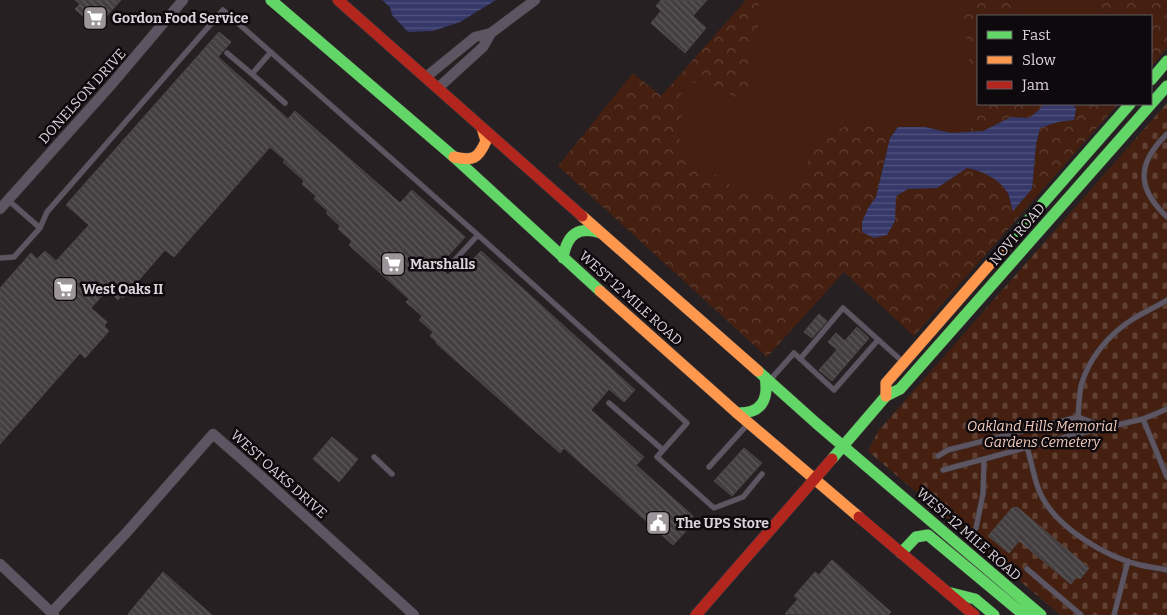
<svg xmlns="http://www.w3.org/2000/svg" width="1167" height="615" viewBox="0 0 1167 615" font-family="Bitter,serif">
  <defs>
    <pattern id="forest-crowns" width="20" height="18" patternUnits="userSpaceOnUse" patternTransform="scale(1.25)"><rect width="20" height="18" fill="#452011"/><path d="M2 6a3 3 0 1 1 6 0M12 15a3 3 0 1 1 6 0" fill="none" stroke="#5f4033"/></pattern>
    <pattern id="cemetery-stones" width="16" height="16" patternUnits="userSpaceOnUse" patternTransform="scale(1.25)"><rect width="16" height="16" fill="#452011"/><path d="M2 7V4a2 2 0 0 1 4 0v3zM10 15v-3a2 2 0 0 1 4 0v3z" fill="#5f4033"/></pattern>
    <pattern id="water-rules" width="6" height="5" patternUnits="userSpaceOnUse" patternTransform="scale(1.25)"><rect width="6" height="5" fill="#363869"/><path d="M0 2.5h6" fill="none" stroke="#52547e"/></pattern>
    <pattern id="building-back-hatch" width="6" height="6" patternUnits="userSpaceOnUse" patternTransform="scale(1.25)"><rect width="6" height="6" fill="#433e40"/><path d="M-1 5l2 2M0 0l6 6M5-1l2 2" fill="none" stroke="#5e595b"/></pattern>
  </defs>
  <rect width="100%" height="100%" fill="#262023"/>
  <path fill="#452011" d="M759,0H975L965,7L971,44L968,66L979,108L968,133H951L925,127H898L890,138L867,118L811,152L801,179L772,194L742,193L705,168L682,149L678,133L682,117L678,97L690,82L713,85L735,97L746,54L758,31Z
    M1004,0H1091L1107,16H1025Z"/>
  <path fill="url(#forest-crowns)" d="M746,0H759L758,31L746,54L753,68L748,89L735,97L713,85L690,82L678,98L682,117L678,133L682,149L705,168L742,193L772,194L801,179L811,152L833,132L867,118L890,138L876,197L868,208L895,205L896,196L907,189L937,188L967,168C982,171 1002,179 1008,194C1010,200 1011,205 1013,210L1032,189L1036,145L1040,128L1058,122L1074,120L1076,109L1073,104H1118L914,336L844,272L767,357L558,166L633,73L661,96Z
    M975,0H1004L1025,16H978V104H1044L1039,110L1029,118L1011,117L983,131L968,133L979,108L968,66L971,44L958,25L965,7Z
    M1091,0H1167V48L1151,67V16H1107Z"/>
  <path fill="url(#cemetery-stones)" d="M1167,103V615H1060L868,451L879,430Z"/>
  <path fill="url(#water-rules)" d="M382,0H496L460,22L433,31L408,32L392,15L390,7Z
    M1044,104H1073L1076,109L1074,120L1058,122L1040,128L1036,145L1032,189L1013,211C1011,205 1010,197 1007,192C998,178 982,171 967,168L937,188L908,189L896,196L895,221L887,235L874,238L862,232V222L868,208L876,197L890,138L898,127H925L951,133L983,131L1011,117L1029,118L1039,110Z"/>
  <path fill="url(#building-back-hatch)" stroke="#4c4748" d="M75,0H121L96,28L75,9L80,4Z
    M661,0H707L693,16L706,28L685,53L651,23L661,11L656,6Z
    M219,32L231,42L218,57L288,119L295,111L400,203L412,190L465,237L439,266L448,275L456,267L461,272L481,251L635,390L624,402L609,389L591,410L644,457L636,465L693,516L684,527L687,530L673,545L564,448L560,453L436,343L437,342L430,336L433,332L419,320L422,316L406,302L409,299L349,245L352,241L338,229L340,226L326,213L328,211L314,199L316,196L302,184L304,181L283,162L285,160L270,147L174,257L165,250L123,298L121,296L118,300L107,290L91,308L107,322L104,326L109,331L85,358L80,353L0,444V288L31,253L37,259L45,251L56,261L89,225L66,205Z
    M819,314L827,321L812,338L804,332Z
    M857,327L869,338L832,381L819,370Z
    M836,333L856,351L848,359L828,342Z
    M332,437L358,459L339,482L313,459Z
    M744,448L762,463L732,496L714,481Z
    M1017,507L1089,568L1080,579L1077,576L1071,584L1019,541L1009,553L988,536L1012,508Z
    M832,560L891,612L888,615L785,614L798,599L794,596L815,572L819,575Z
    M163,572L212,615H129L128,614Z"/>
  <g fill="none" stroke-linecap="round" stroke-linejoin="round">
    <defs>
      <path id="lane" d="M271,52L252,74L285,103
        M227,53L252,74
        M1167,134C1137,163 1136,188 1167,217
        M8,200L40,228
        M0,258L14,257L40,228L47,212L223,10L478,235L687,423L657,457L714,508L743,497L762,474
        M452,263L478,235
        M800,359L843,308L903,362
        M770,380L794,353L834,390L878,340
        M609,403L663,450
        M1078,417C1079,407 1079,396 1081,386C1088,359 1109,334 1133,319C1144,312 1156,307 1167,300
        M1143,419L1167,477
        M1027,447C1032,463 1034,481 1041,495C1057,528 1106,557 1140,565C1149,567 1158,568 1167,570
        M938,456L948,450L1078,417L1105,427
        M374,457L392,474
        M709,467L747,425
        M943,470L1073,435L1143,419L1167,409
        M976,528L983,494L984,459
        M1027,569L1081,615
        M1114,615L1128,561"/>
      <path id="street" d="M491,33L535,0
        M426,77L475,37L491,33L483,47L438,88
        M0,209L111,85L183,0
        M0,564L54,615
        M52,612L127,532L213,434L252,468L414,615"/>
      <path id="fast" d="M271,0L454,157L600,291
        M1151,80L1167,61
        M1003,249L1130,104
        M563,258C567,234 578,226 601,233
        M758,371L816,423L1041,615
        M737,413C762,414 769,399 765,377
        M832,459L886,396L900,389L1167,86
        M901,553L916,537L928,535L1018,610L1036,615
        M951,593L975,599L994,615"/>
      <path id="slow" d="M454,157C473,161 478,159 486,141L482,128
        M582,216L758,371
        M600,291L737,413L859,517
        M886,396V383L1003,249"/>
      <path id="jam" d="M338,0L582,216
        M859,517L974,615
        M696,615L832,459"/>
    </defs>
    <use href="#lane" stroke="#3f3a3c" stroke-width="6"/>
    <use href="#street" stroke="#3f3a3c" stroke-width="11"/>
    <use href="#fast" stroke="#3f3a3c" stroke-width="12"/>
    <use href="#slow" stroke="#3f3a3c" stroke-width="12"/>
    <use href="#jam" stroke="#3f3a3c" stroke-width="12"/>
    <use href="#lane" stroke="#5d5662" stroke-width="5"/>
    <use href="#street" stroke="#5d5662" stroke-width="10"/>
    <use href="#fast" stroke="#63d668" stroke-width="11"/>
    <use href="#slow" stroke="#ff974d" stroke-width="11"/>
    <use href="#jam" stroke="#b3261e" stroke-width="11"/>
  </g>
  <defs>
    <symbol id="supermarket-square" viewBox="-11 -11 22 22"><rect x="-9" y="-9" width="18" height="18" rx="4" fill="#9c9599" stroke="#0e090c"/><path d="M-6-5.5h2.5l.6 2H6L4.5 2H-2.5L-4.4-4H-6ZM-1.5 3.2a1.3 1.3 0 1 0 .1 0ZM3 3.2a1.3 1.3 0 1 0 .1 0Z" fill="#fff"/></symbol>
    <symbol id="civic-square" viewBox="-11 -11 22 22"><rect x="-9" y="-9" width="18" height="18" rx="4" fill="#9c9599" stroke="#0e090c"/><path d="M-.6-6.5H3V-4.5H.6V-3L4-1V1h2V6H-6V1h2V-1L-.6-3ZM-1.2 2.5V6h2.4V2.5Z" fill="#fff"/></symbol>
  </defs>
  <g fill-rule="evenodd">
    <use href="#supermarket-square" x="81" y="4" width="28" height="28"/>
    <use href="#supermarket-square" x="379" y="250" width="28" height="28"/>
    <use href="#supermarket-square" x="51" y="275" width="28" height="28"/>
    <use href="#civic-square" x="644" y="509" width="28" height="28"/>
  </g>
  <g text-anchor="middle" stroke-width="5" stroke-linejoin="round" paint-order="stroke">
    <g font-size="14" font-weight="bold" fill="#dcd4d9" stroke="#0e090c" text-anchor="start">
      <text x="112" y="23">Gordon Food Service</text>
      <text x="410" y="269">Marshalls</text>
      <text x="82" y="294">West Oaks II</text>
      <text x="676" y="528">The UPS Store</text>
    </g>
    <g font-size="14" fill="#dcd4d9" stroke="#0e090c">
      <text transform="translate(82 96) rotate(-48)" y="5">DONELSON DRIVE</text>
      <text transform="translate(1017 234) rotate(-49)" y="5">NOVI ROAD</text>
      <text transform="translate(631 298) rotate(42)" y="5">WEST 12 MILE ROAD</text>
      <text transform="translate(279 474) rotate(42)" y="5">WEST OAKS DRIVE</text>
      <text transform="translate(969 534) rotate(41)" y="5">WEST 12 MILE ROAD</text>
    </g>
    <g font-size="14" font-style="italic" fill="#f4cdbe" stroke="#0e090c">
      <text x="1042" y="431">Oakland Hills Memorial<tspan x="1042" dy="16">Gardens Cemetery</tspan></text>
    </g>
  </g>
  <rect x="977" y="15" width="175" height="90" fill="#0e090c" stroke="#605a5e"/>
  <rect x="987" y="31" width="25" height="8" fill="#63d668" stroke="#605a5e"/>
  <text x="1022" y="40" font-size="15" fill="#dcd4d9">Fast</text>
  <rect x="987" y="56" width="25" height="8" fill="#ff974d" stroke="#605a5e"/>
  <text x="1022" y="65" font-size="15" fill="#dcd4d9">Slow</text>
  <rect x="987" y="81" width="25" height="8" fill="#b3261e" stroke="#605a5e"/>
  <text x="1022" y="90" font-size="15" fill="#dcd4d9">Jam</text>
</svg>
